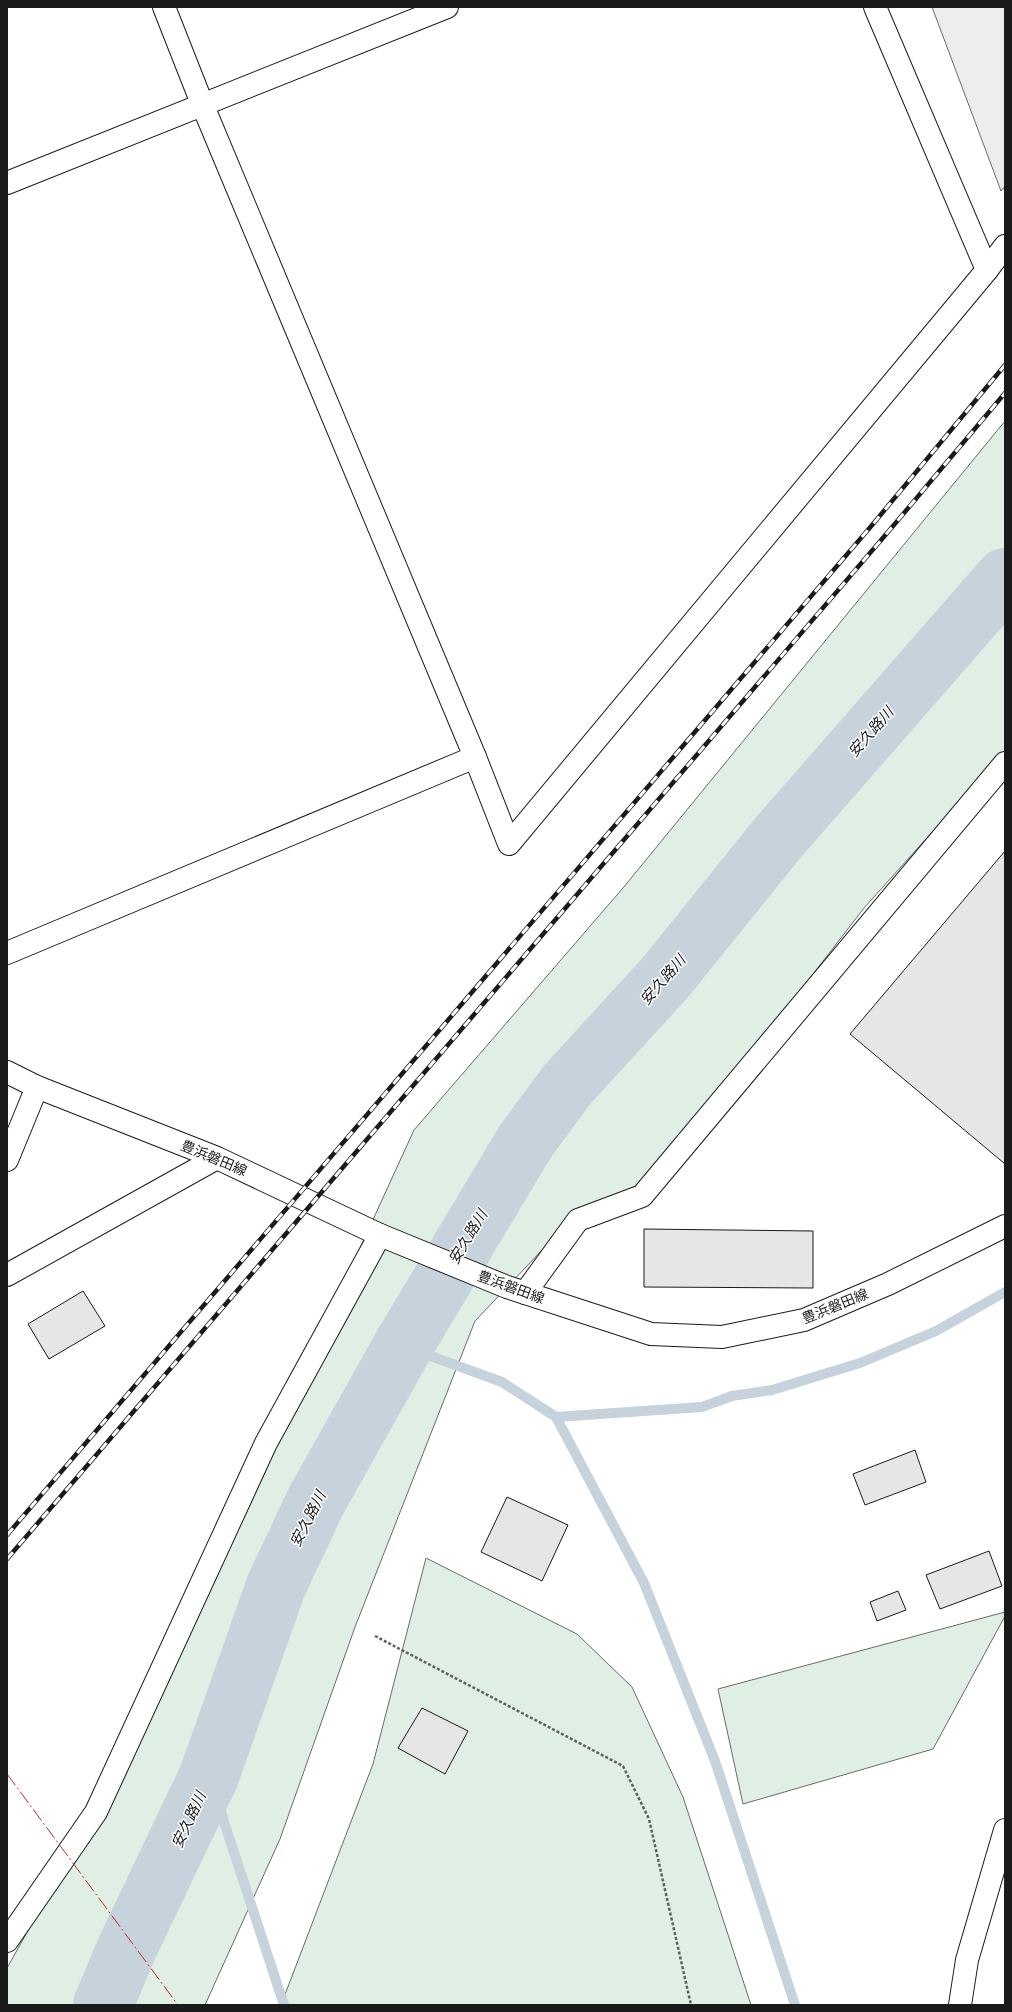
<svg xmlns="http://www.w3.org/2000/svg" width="1012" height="2012" viewBox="0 0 1012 2012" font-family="'Work Sans','Noto Sans JP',sans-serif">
  <rect width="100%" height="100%" fill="#fff"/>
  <path fill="#e0efe3" stroke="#6a6a6a" d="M1005,421V751L864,908L642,1196L577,1213L475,1321L355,1627L280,1839L205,2005H7V1968L90,1820L295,1390L414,1130L623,888Z
    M426,1558L577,1634L632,1687L683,1797L751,2005H281L373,1764Z
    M1005,1612V1616L933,1749L743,1804L718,1689Z"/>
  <path fill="#ededed" stroke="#6a6a6a" d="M932,7H1005V186L1001,191Z"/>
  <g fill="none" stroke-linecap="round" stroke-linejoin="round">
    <path stroke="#c6d2dc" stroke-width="10" d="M403,1346L502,1382L556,1417L644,1583L715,1761L795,2005
      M556,1417L702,1407L732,1396L772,1390L860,1363L936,1331L1005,1292
      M209,1776L284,2005"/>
    <path stroke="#c6d2dc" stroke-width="60" d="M103,2005L127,1948L209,1776L276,1586L316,1501L403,1346L525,1142L567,1085L665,978L777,839L1005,578"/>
  </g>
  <path fill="#e6e6e6" stroke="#1a1a1a" d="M1005,851V1164L850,1034Z
    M644,1229L813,1231V1288L644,1287Z
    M83,1291L105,1326L49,1359L28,1324Z
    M915,1450L926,1482L865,1505L853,1474Z
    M507,1497L568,1525L542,1581L481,1552Z
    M989,1551L1002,1586L940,1609L926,1575Z
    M898,1591L906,1610L877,1621L870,1602Z
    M422,1708L468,1731L445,1774L398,1748Z"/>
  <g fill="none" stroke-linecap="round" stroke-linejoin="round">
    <defs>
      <path id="street" d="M7,953L475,757L509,844L987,270L1005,246
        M7,1160L37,1087
        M525,1293L578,1220L642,1196L1005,763
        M7,1941L96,1812L266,1443L380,1235"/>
      <path id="secondary" d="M164,7L203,106L475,757
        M875,7L987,270
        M7,183L447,7
        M7,1072L37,1087L217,1158L380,1235L507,1287L651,1334L722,1337L804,1320L888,1284L1005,1226
        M7,1275L217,1158
        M960,2005L967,1960L1005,1830"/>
    </defs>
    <use href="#street" stroke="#1a1a1a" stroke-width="24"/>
    <use href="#secondary" stroke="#1a1a1a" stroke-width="24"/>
    <path stroke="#5f5f5f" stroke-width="2.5" stroke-dasharray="3 2" stroke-linecap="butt" d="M375,1636L623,1766L649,1819L691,2005"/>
    <use href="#street" stroke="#fff" stroke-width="22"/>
    <use href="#secondary" stroke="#fff" stroke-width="22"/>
    <defs>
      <path id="rail" d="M7,1535L873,524L1005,365
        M7,1559L888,532L1005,393"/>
    </defs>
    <use href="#rail" stroke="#1a1a1a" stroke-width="4.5"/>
    <use href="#rail" stroke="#fff" stroke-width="3" stroke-dasharray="9" stroke-linecap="butt"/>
    <path stroke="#c62828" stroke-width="1" stroke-dasharray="14 3 2 3" stroke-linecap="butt" d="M7,1774L178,2005"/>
  </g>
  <g text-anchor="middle" stroke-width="3" stroke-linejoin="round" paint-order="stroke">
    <g font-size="14" fill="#1a1a1a" stroke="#fff">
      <text transform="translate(214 1158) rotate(23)" y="5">豊浜磐田線</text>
      <text transform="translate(511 1287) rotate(20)" y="5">豊浜磐田線</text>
      <text transform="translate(835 1306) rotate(-22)" y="5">豊浜磐田線</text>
    </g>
    <g font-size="15" font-style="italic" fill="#1a1a1a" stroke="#fff">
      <text transform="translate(871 732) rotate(-49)" y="5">安久路川</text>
      <text transform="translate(663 980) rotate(-49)" y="5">安久路川</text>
      <text transform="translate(468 1237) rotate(-59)" y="5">安久路川</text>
      <text transform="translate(308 1519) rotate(-63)" y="5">安久路川</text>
      <text transform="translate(189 1820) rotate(-65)" y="5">安久路川</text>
    </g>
  </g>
  <rect width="1012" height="2012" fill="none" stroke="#1a1a1a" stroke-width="16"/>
</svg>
